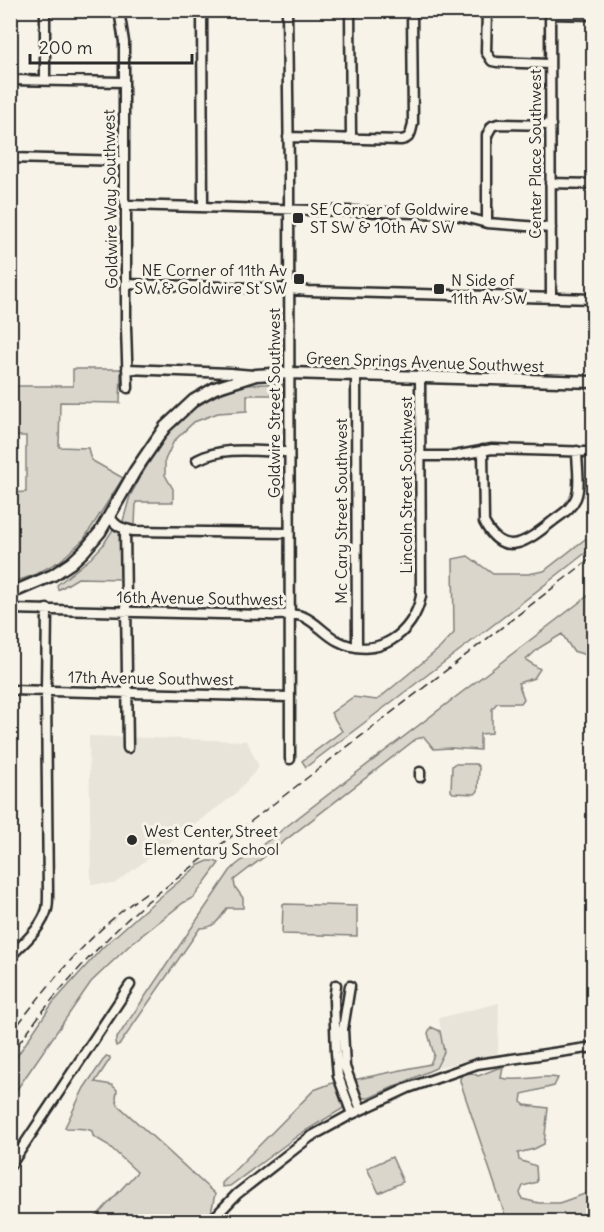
<svg xmlns="http://www.w3.org/2000/svg" width="604" height="1232" viewBox="0 0 604 1232" font-family="Delius,sans-serif">
  <rect width="100%" height="100%" fill="#f7f3e8"/>
  <filter id="ink" filterUnits="userSpaceOnUse"><feTurbulence type="fractalNoise" baseFrequency=".0167" numOctaves="2"/><feDisplacementMap in="SourceGraphic" scale="12" xChannelSelector="R" yChannelSelector="G"/><feConvolveMatrix kernelMatrix="1 2 1 2 8 2 1 2 1" color-interpolation-filters="sRGB"/></filter>
  <g filter="url(#ink)">
    <path fill="#e8e4da" d="M89,736L247,741L259,767L233,796L114,884H91Z
      M499,1003L498,1053L436,1068L444,1052L439,1018Z"/>
    <path fill="#dad6cc" stroke="#82807c" stroke-width="1.5" d="M73,369H121L120,403L60,402L59,447L88,448L91,460L123,478L84,539L60,561L34,575L11,583V493L26,492V436H11V386H73Z
      M279,383L283,385V395H247V411L218,413L194,422L174,441L165,460V475L173,489V502H136L135,525L127,524L123,521L130,496L162,439L172,426L190,411L209,399L234,388L249,385Z
      M114,528L119,532L122,538V579L78,578L58,590L57,585L91,558L103,545Z
      M593,533V547L501,619L306,767L302,761L342,731L331,713L353,697L377,700L440,648L454,633L453,559L468,556L493,574H528L544,571Z
      M593,592V657L573,651L562,634L539,648L526,660L540,669L534,678L518,683L524,699L521,703H497L492,709V733L480,734V750L450,748L434,749L424,737L416,739L234,880L235,887L243,898V908H227C219,920 215,928 200,928L120,1044L116,1046L115,1042L117,1038L230,871L236,865Z
      M454,764H476L479,767L478,791L475,794L453,793L451,791L452,766Z
      M208,861H214L219,863L194,897L183,903L132,943L91,982L11,1098V1065L52,1004L102,948L141,913L199,865Z
      M283,904L357,906V936L282,934Z
      M431,1027L440,1031L444,1052L436,1068L369,1098H362L353,1080L430,1064L434,1055L428,1033Z
      M106,1056L110,1057V1059L95,1082L112,1085L117,1090L116,1099L118,1105L215,1194L211,1213L202,1221H92L137,1172L108,1145L93,1136L92,1131C87,1128 73,1128 66,1128L65,1127L84,1088Z
      M498,1068H503L501,1078C520,1083 539,1074 558,1078L554,1086L522,1094L521,1102L525,1105L548,1108L544,1144L534,1149L518,1153L519,1160L536,1166L537,1182L523,1186L520,1193L522,1199L539,1203H559L593,1191V1221H507L460,1081L461,1074L472,1073L478,1076Z
      M335,1082L344,1106L342,1109L300,1134L230,1186L222,1187V1183L314,1090Z
      M392,1157L403,1182L379,1193L367,1168Z"/>
    <g fill="none" stroke-linecap="round" stroke-linejoin="round">
      <defs>
        <path id="minor" d="M45,10V80
          M119,10L124,42V199L126,205V328L128,388
          M202,10L203,207
          M287,10L289,173L290,759
          M350,10L351,139
          M487,10L486,52L492,61L497,62L550,64
          M550,10L551,297
          M550,14L594,15
          M10,80L124,82
          M288,137L401,140C411,139 411,132 413,123L412,10
          M10,158L124,161
          M550,183L594,184
          M126,205L452,214L487,223L551,228
          M487,223V135L492,126L498,124L551,125
          M126,284L289,289L308,291L594,299
          M127,369L230,373L253,375
          M356,375L357,647
          M483,450L484,522C504,561 529,540 553,521C562,514 571,509 576,498C581,485 577,466 577,451
          M421,456H454L492,449L594,452
          M197,460C227,445 258,452 289,452
          M110,516C115,527 122,528 133,531L289,533
          M125,529L128,748
          M10,609L268,615C279,616 294,612 304,617C317,623 326,635 338,641C376,661 414,634 421,596L420,378
          M10,690L290,697
          M420,772V777
          M10,957C23,943 42,928 47,909C48,905 48,899 48,894L46,691L47,609
          M336,985L334,1000L336,1053L338,1076L352,1114
          M350,986L343,1029L345,1067L361,1110
          M10,1166L130,985
          M210,1222L237,1194L310,1137L352,1114L408,1088L477,1064L594,1047"/>
        <path id="major" d="M10,591L18,590L53,575L71,563L84,551L100,532L135,471L165,427L194,400L215,388L256,375L289,373L594,382"/>
      </defs>
      <use href="#minor" stroke="#2b2b2b" stroke-width="13"/>
      <use href="#major" stroke="#2b2b2b" stroke-width="15"/>
      <use href="#minor" stroke="#f7f3e8" stroke-width="8"/>
      <use href="#major" stroke="#f7f3e8" stroke-width="10"/>
      <path stroke="#2b2b2b" stroke-width="1.5" stroke-dasharray="9 4.5" stroke-linecap="butt" d="M10,1035C50,982 92,930 147,892
        M10,1056C48,1000 93,950 144,904L594,556"/>
    </g>
  </g>
  <g fill="#2b2b2b" stroke="#f7f3e8" stroke-width="2">
    <rect x="292" y="212" width="12" height="12" rx="3"/>
    <rect x="293" y="273" width="12" height="12" rx="3"/>
    <rect x="433" y="283" width="12" height="12" rx="3"/>
    <circle cx="132" cy="840" r="6"/>
  </g>
  <g text-anchor="middle" stroke-width="6" stroke-linejoin="round" paint-order="stroke">
    <g font-size="16" fill="#2b2b2b" stroke="#f7f3e8">
      <text transform="translate(535 154) rotate(-90)" y="6">Center Place Southwest</text>
      <text transform="translate(110 199) rotate(-91)" y="6">Goldwire Way Southwest</text>
      <text transform="translate(425 362) rotate(2)" y="6">Green Springs Avenue Southwest</text>
      <text transform="translate(274 403) rotate(-90)" y="6">Goldwire Street Southwest</text>
      <text transform="translate(406 485) rotate(-90)" y="6">Lincoln Street Southwest</text>
      <text transform="translate(341 511) rotate(-90)" y="6">Mc Cary Street Southwest</text>
      <text transform="translate(200 598) rotate(1)" y="6">16th Avenue Southwest</text>
      <text transform="translate(151 678) rotate(1)" y="6">17th Avenue Southwest</text>
    </g>
    <g font-size="16" fill="#2b2b2b" stroke="#f7f3e8" text-anchor="start">
      <text x="310" y="215">SE Corner of Goldwire<tspan x="310" dy="18">ST SW &amp; 10th Av SW</tspan></text>
      <text x="287" y="276" text-anchor="end">NE Corner of 11th Av<tspan x="287" dy="18">SW &amp; Goldwire St SW</tspan></text>
      <text x="451" y="286">N Side of<tspan x="451" dy="18">11th Av SW</tspan></text>
      <text x="144" y="837">West Center Street<tspan x="144" dy="18">Elementary School</tspan></text>
    </g>
  </g>
  <rect width="604" height="1232" fill="none" stroke="#f7f3e8" stroke-width="36"/>
  <rect x="18" y="18" width="568" height="1196" fill="none" stroke="#2b2b2b" stroke-width="2" filter="url(#ink)"/>
  <path d="M30 54v9h162v-9" fill="none" stroke="#2b2b2b" stroke-width="3"/>
  <text x="39" y="54" font-size="18" fill="#2b2b2b" stroke="#f7f3e8" stroke-width="4.5" paint-order="stroke">200 m</text>
</svg>
